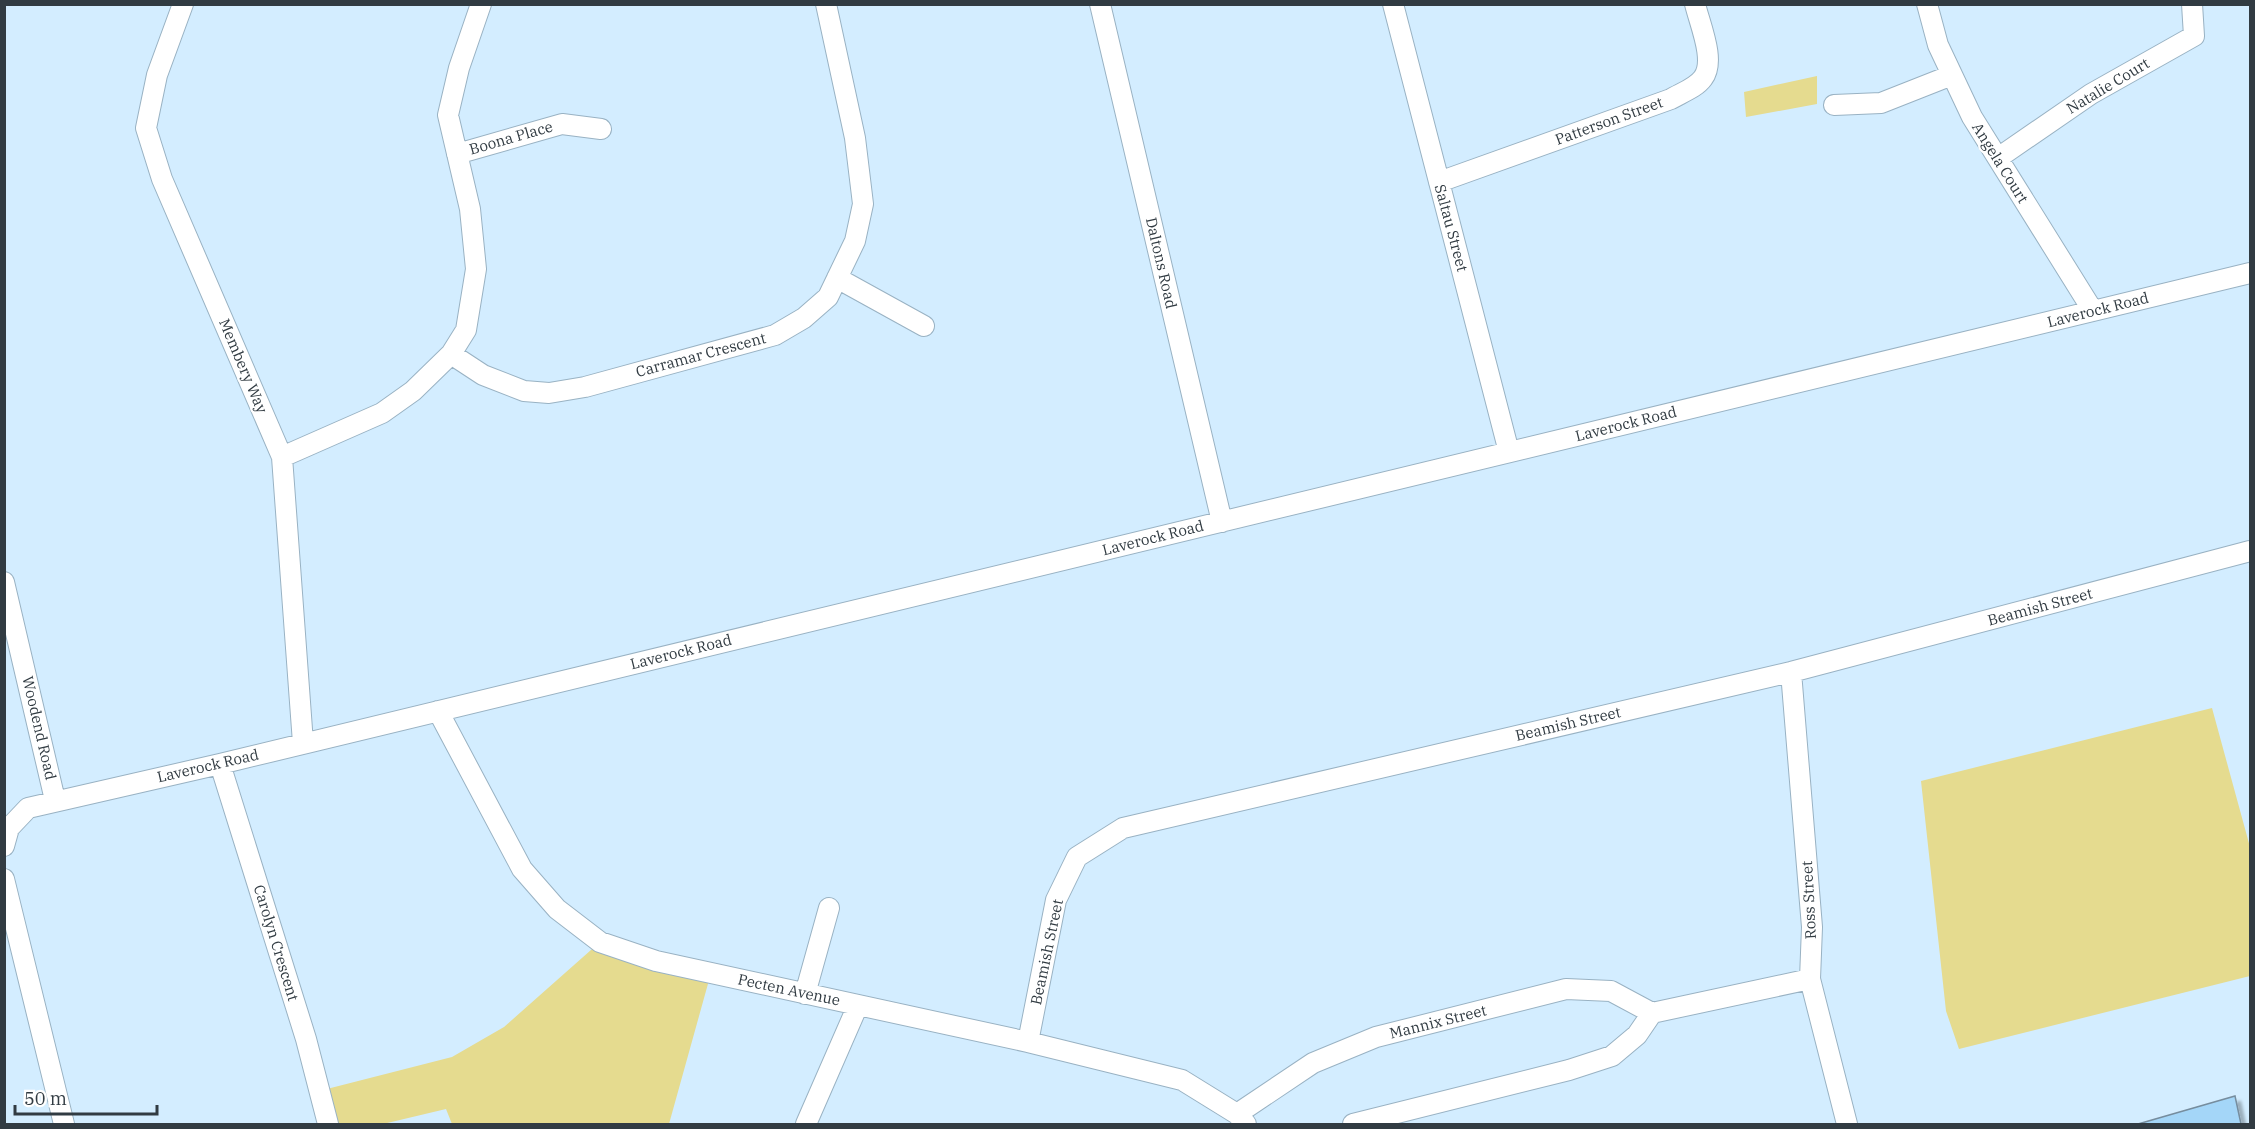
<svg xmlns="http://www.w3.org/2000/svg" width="2255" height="1129" viewBox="0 0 2255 1129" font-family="'IBM Plex Serif',serif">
  <defs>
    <filter id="shadow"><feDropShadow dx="5.5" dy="5.5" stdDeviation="1.5" flood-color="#0004"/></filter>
  </defs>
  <rect width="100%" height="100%" fill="#d3edff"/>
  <path fill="#e5db8f" d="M1817,76V104L1746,117L1744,92Z
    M2212,708L2250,847V976L1959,1049L1946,1011L1921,781Z
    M600,942L711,973L669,1124H452L446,1109L383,1124H328L319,1091L452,1057L504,1027Z"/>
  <path fill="#a4d6f8" stroke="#768d9e" stroke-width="1.5" filter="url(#shadow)" d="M2235,1096L2241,1124H2138Z"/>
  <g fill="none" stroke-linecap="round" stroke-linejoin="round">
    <defs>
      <path id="minor" d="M183,4L157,75L146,128L162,179L282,457L303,743
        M1100,4L1222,522
        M1393,4L1509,452
        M1927,4L1938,45L1972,117L2093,311
        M1834,105L1881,103L1952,75
        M457,154L562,124L601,129
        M1998,158L2091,94L2194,36L2192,4
        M1439,182L1671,99C1681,93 1696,88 1703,78C1716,61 1700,25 1695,4
        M837,278L924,326
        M451,354L483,375L524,391L549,393L585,387L775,335L804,318L828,297L855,241L863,204L855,138L826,4
        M282,457L382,413L413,391L451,354L466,330L476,269L470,209L448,115L459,68L481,4
        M4,582L55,800
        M1791,672L1812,927L1810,979L1847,1124
        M438,711L522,869L557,909L600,942L656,961L1028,1042L1182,1080L1237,1114L1246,1124
        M220,764L306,1039L328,1124
        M4,846L9,828L28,808L220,764L2250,273
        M4,879L64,1124
        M805,994L829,908
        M1028,1042L1056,900L1077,857L1123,828L1791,672L2250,551
        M1237,1114L1313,1063L1376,1037L1566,989L1611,991L1652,1013L1810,979
        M806,1124L858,1005
        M1353,1124L1569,1070L1612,1056L1637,1035L1652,1013"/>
    </defs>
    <use href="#minor" stroke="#99b2c3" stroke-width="22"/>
    <use href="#minor" stroke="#fff" stroke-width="20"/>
  </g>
  <g text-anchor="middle" stroke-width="4.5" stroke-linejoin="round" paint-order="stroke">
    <g font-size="15" fill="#313b42" stroke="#fff">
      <text transform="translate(2108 86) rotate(-31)" y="5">Natalie Court</text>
      <text transform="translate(1609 121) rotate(-20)" y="5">Patterson Street</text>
      <text transform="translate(511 138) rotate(-16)" y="5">Boona Place</text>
      <text transform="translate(2000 163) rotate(58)" y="5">Angela Court</text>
      <text transform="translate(1451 228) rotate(75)" y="5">Saltau Street</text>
      <text transform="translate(1161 263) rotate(77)" y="5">Daltons Road</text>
      <text transform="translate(2098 310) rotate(-14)" y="5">Laverock Road</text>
      <text transform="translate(701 355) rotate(-15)" y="5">Carramar Crescent</text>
      <text transform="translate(243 366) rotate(67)" y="5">Membery Way</text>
      <text transform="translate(1626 424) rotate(-14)" y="5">Laverock Road</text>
      <text transform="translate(1153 538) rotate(-14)" y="5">Laverock Road</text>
      <text transform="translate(2040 607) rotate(-15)" y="5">Beamish Street</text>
      <text transform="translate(681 652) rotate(-14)" y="5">Laverock Road</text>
      <text transform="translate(1568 724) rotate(-13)" y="5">Beamish Street</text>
      <text transform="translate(39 728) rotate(77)" y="5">Woodend Road</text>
      <text transform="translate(208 766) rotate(-13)" y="5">Laverock Road</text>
      <text transform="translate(1809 900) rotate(-93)" y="5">Ross Street</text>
      <text transform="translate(276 943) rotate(73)" y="5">Carolyn Crescent</text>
      <text transform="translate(1047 952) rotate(-78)" y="5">Beamish Street</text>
      <text transform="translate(789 990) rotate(12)" y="5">Pecten Avenue</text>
      <text transform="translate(1438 1022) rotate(-14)" y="5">Mannix Street</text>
    </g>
  </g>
  <rect width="2255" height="1129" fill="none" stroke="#313b42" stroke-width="12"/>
  <path d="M15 1105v9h142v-9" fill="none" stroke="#313b42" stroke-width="3"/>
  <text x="24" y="1105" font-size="18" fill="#313b42" stroke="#ffffff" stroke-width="4.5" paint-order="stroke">50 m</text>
</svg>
